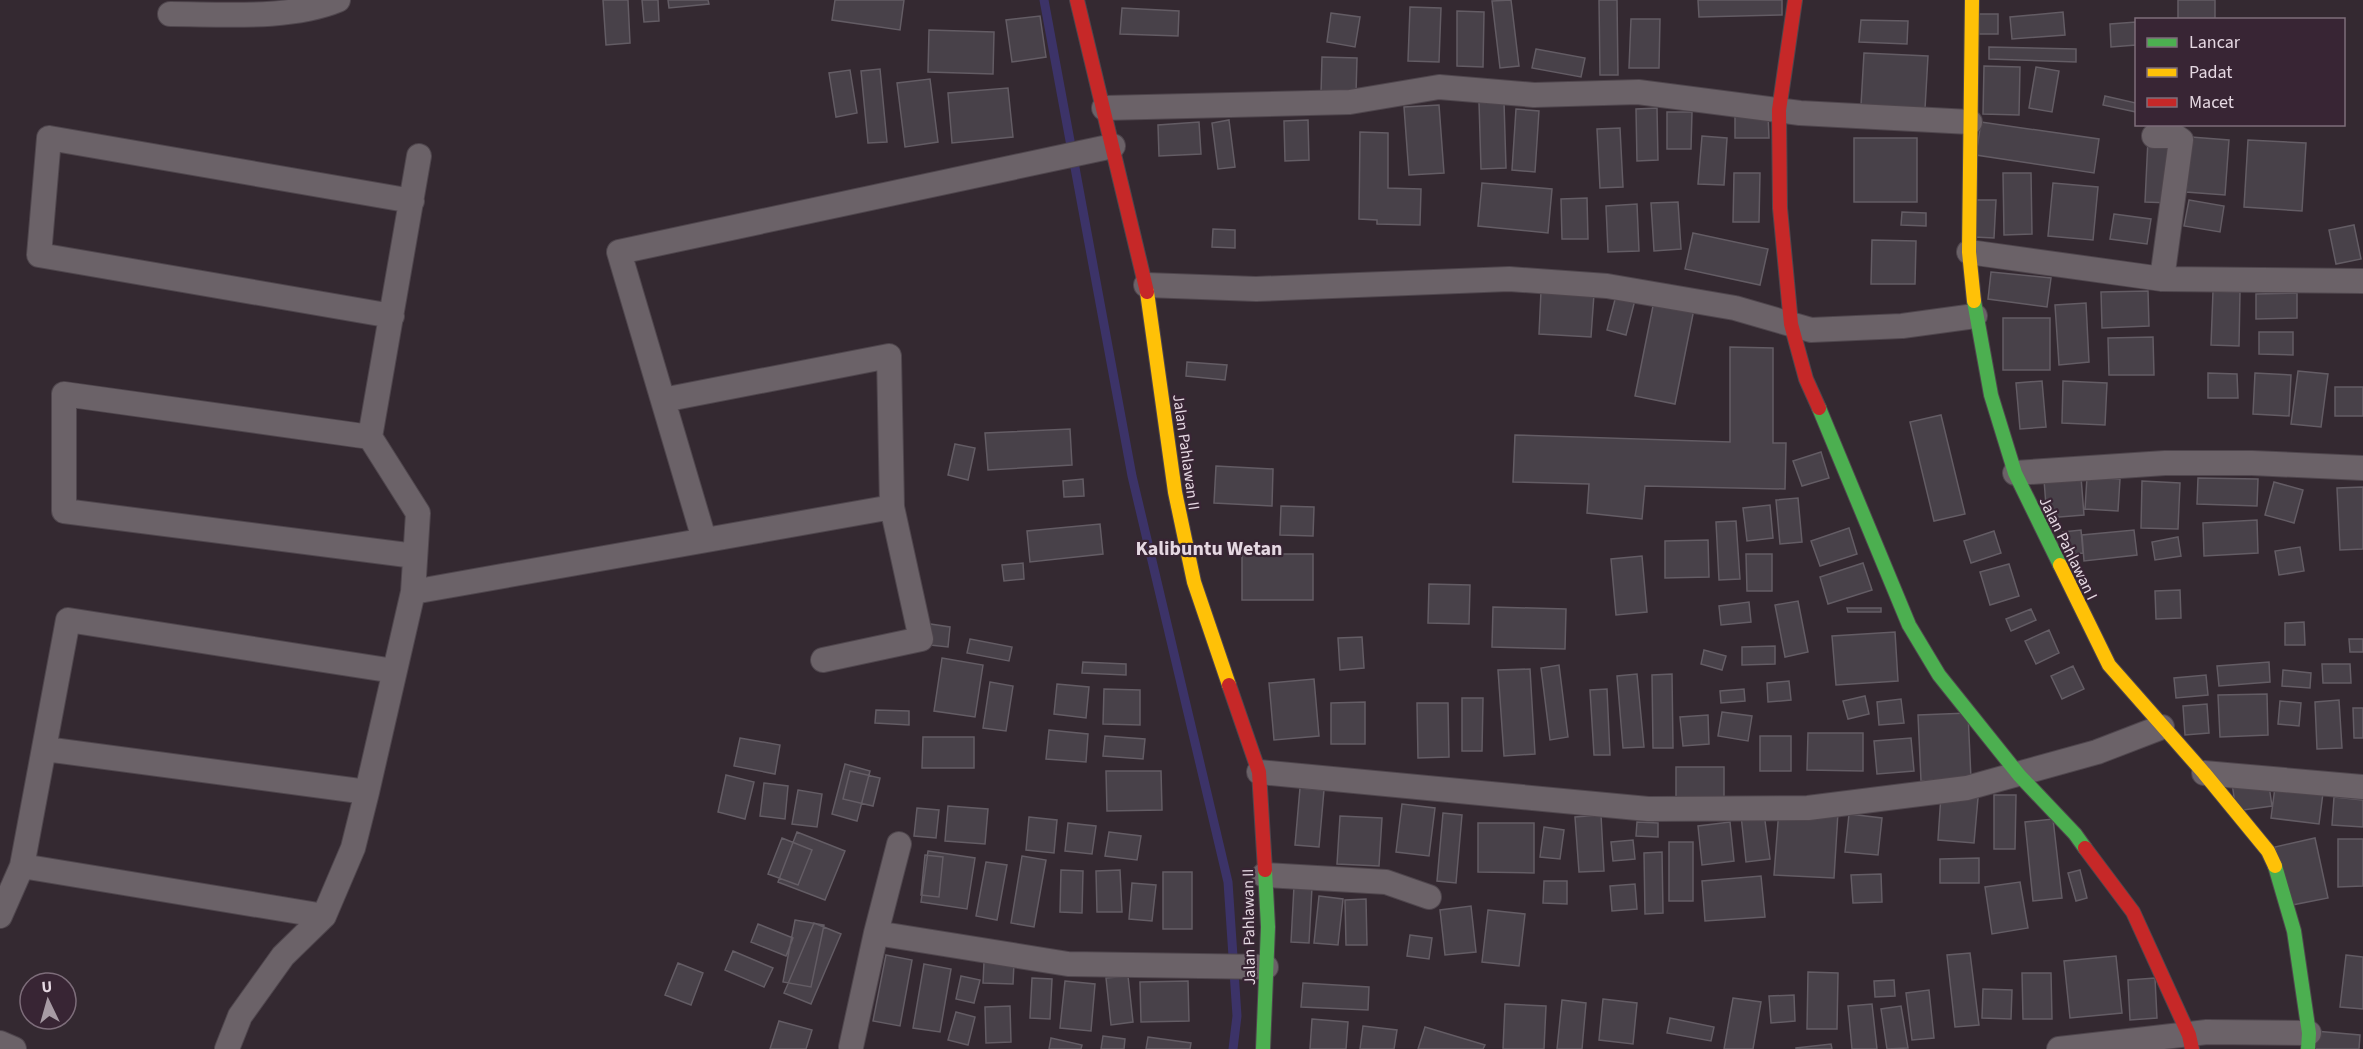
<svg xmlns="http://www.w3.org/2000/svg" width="2363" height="1049" viewBox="0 0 2363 1049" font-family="'Source Sans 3',sans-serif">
  <rect width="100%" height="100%" fill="#342931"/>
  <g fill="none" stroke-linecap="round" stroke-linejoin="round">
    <path stroke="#3c3368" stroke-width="9" d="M1044,0L1132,476L1228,882L1237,1016L1233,1049"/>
  </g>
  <path fill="#484149" stroke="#635c64" stroke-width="1.5" d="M603,0H628L630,43L606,45Z
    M642,0H658L659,21L644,22Z
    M668,0H708L709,4L669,8Z
    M835,0H904L900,30L832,20Z
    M1511,0L1519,66L1500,68L1492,1Z
    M1599,0H1617L1618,75H1600Z
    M1698,0H1782V15L1699,17Z
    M2178,0H2215V20H2178Z
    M1410,7L1441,8L1439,62L1408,61Z
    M1122,8L1179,11L1178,36L1120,34Z
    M1457,11L1484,12L1483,67L1457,66Z
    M2063,12L2065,35L2012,39L2010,17Z
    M1331,13L1360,17L1355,47L1327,42Z
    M1979,14H1998V34H1979Z
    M1040,16L1046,57L1012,62L1006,20Z
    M1631,19H1660L1659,68H1629Z
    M1861,20L1908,21L1907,44L1859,42Z
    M2136,22V45L2111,47L2110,24Z
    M929,30L994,32L993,74L928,72Z
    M1989,47L2076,49V62L1989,59Z
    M1536,49L1585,58L1581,77L1532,68Z
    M1864,53L1928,56L1925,109L1861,105Z
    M1322,57L1357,58L1356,94L1321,93Z
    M1984,66L2020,67L2019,115L1983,114Z
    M2036,67L2059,71L2052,112L2029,108Z
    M880,69L887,142L868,143L861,71Z
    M850,70L857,113L836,117L829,73Z
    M930,79L938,142L905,147L897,83Z
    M1008,88L1013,137L952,143L948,93Z
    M2105,96L2136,103V112L2103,105Z
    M1479,102H1504L1506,168L1481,169Z
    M1439,105L1444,173L1409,175L1404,107Z
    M1657,108L1658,160L1637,161L1636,109Z
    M1516,109L1539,111L1535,172L1512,170Z
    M1667,112H1692L1691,149H1667Z
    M1735,114H1768L1769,138H1735Z
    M1229,120L1235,167L1218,169L1212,123Z
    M1308,120L1309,160L1285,161L1284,121Z
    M1199,122L1201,154L1159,156L1158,125Z
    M1981,122L2099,139L2094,173L1976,155Z
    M1620,128L1623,187L1600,188L1597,129Z
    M1360,132L1388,133V188L1421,189L1420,225L1377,224V220L1359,219Z
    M1702,136L1727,138L1724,185L1698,184Z
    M2191,137L2229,140L2225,195L2186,192Z
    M1854,138H1917V202H1854Z
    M2148,139L2174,140L2171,203L2145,202Z
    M2248,140L2306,143L2302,211L2244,207Z
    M1734,173H1760L1759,222H1733Z
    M2003,173H2031L2032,234L2004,235Z
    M1482,183L1552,189L1548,233L1478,226Z
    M2053,183L2098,187L2093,240L2048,236Z
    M1587,198L1588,239H1562L1561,199Z
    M1976,200H1996L1994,238L1974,237Z
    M2189,200L2224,206L2220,232L2184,226Z
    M1678,202L1681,249L1654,251L1651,203Z
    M1637,204L1639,251L1608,252L1606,206Z
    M1902,212L1926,213V226L1901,225Z
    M2114,214L2151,219L2147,244L2110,239Z
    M2354,225L2361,259L2336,264L2329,230Z
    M1213,229L1235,230V248L1212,247Z
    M1693,233L1768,249L1760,285L1685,269Z
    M1872,240L1916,241L1915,284H1871Z
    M1991,272L2051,278L2047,307L1988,299Z
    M1541,291L1594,294L1591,337L1539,334Z
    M2148,291L2149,326L2102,328L2101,292Z
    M2213,291L2240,292L2239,346L2211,345Z
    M1617,292L1636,296L1626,335L1607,330Z
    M2297,293V318L2256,319V294Z
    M1654,301L1694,309L1675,404L1635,396Z
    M2086,303L2089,362L2059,365L2055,305Z
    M2003,318H2050V370H2003Z
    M2259,332H2293V355L2259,354Z
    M2153,337L2154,375H2109L2108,338Z
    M1730,347L1773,348V443H1786L1785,489L1645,486L1642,519L1587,513L1589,484L1513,482L1515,435L1730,442Z
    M1187,362L1227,365L1225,380L1186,376Z
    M2298,371L2328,374L2321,427L2291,424Z
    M2208,373L2237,374L2238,398H2208Z
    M2255,373L2291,375L2289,416L2253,414Z
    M2042,381L2046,427L2020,429L2016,383Z
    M2063,381L2107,383L2105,425L2062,423Z
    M2335,387H2363V416H2335Z
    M1941,415L1965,514L1934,521L1910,422Z
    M1070,429L1072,465L988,470L985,433Z
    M955,444L975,448L968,480L948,475Z
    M1821,452L1829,478L1802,486L1793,461Z
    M1216,466L1273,469L1272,506L1214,503Z
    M2081,477L2084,515L2047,518L2044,480Z
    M2087,477L2120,479L2118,511L2085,509Z
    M2198,478L2258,479L2257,506L2197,504Z
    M1083,479L1084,496L1064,497L1063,481Z
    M2142,481L2180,483L2178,529L2141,528Z
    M2274,482L2303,490L2294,523L2265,515Z
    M2363,487V549L2340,550L2337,488Z
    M1798,498L1802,542L1780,544L1776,500Z
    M1770,505L1773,538L1747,541L1743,508Z
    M1281,506L1314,507L1313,536L1280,535Z
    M2257,520L2258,553L2204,556L2203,523Z
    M1736,521L1740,579L1719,580L1716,522Z
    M1100,524L1103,554L1030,562L1027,531Z
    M1849,528L1857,554L1820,566L1811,541Z
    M2081,530L2083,553L2065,555L2063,532Z
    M2134,530L2137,555L2084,561L2082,535Z
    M1994,531L2001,553L1971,563L1964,541Z
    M2178,537L2181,556L2155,560L2152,542Z
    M1708,540L1709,577L1665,578V541Z
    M2300,547L2304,571L2279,575L2275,551Z
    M1242,554H1313V600H1242Z
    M1746,554H1772V591H1747Z
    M1642,556L1647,612L1616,615L1611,559Z
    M1023,563L1024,579L1004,581L1002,565Z
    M1863,563L1872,590L1828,604L1820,577Z
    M2009,564L2019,596L1990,605L1980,572Z
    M1429,584L1470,585L1469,624L1428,623Z
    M2180,590L2181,618L2156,619L2155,591Z
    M1798,601L1808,652L1785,657L1775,605Z
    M1749,602L1751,622L1721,625L1719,606Z
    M1493,607L1566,609L1565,649L1492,647Z
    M1847,608H1881V612H1848Z
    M2031,609L2036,620L2011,631L2006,619Z
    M2304,622L2305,645H2285V623Z
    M924,623L950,627L948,647L921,644Z
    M2049,630L2059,653L2036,664L2025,641Z
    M1895,632L1898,681L1836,685L1832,636Z
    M1362,637L1364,668L1340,670L1338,638Z
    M970,639L1012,647L1009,661L967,653Z
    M2349,639H2363V652H2350Z
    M1775,646V664L1742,665V647Z
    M1704,650L1726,656L1722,670L1701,664Z
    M942,658L983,665L975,717L934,711Z
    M1083,662L1126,664V675L1082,673Z
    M2269,662L2270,682L2219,686L2217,666Z
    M2322,664H2350L2351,683H2323Z
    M1559,665L1568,737L1550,740L1541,668Z
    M2073,666L2084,689L2062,699L2051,676Z
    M1530,669L1535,754L1504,756L1498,670Z
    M2283,670L2311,673L2310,688L2282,686Z
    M1637,674L1644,747L1623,748L1617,676Z
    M1672,674L1673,748H1653L1652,675Z
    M2206,675L2208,695L2176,698L2174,678Z
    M1314,679L1319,736L1274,740L1269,683Z
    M1789,681L1791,700L1768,702L1767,683Z
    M990,682L1013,686L1006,731L983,728Z
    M1057,684L1089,687L1086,718L1054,714Z
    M1104,689L1140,690V725L1103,724Z
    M1607,689L1610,755H1594L1590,690Z
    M1744,689L1745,701L1721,703L1720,691Z
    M2267,694L2268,735L2220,737L2218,695Z
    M1865,696L1869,714L1848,719L1843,701Z
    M1462,698H1483L1482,751H1462Z
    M1901,699L1904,723L1879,725L1877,702Z
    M2339,700L2342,748L2317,749L2315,702Z
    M2280,701L2301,703L2299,726L2278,724Z
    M1365,702V744H1331V703Z
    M1417,703H1448L1449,757L1418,758Z
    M2207,704L2209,733L2185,735L2183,706Z
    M2353,708H2363V738H2354Z
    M876,710L909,711V725L875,723Z
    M1722,712L1752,716L1748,741L1718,736Z
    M1968,713L1971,779L1921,781L1918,715Z
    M1708,715L1709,744L1683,746L1680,717Z
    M1049,730L1088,734L1086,762L1046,759Z
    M1808,733H1863V771L1807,770Z
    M1105,736L1145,739L1143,759L1103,756Z
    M1760,736H1791V771H1760Z
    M923,737H974V768H922Z
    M740,738L780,745L775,774L734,766Z
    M1911,738L1914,771L1877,774L1874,741Z
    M845,764L870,771L857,821L832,814Z
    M1676,767H1724V803H1676Z
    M850,771L880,778L873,806L843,799Z
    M1106,771H1161L1162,810L1107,811Z
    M726,775L754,782L745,819L718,812Z
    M2268,779L2272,806L2236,811L2232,783Z
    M764,783L788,786L785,819L760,816Z
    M2275,787L2323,793L2319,824L2271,818Z
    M1300,788L1324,790L1319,847L1295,845Z
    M798,790L822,794L817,827L792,824Z
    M1941,795L1978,798L1974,843L1938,840Z
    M1994,795H2016L2015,849H1994Z
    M2334,797L2363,800V827L2332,825Z
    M1402,804L1435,808L1429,856L1396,852Z
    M948,806L988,809L985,844L945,841Z
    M917,808L939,810L936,838L914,836Z
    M1779,809L1838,812L1834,878L1774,875Z
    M1443,813L1462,815L1456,883L1437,881Z
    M1764,813L1770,859L1746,862L1741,815Z
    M1849,814L1882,818L1878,855L1845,852Z
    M1601,815L1604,871L1579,872L1575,817Z
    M1340,816L1382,818L1379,866L1337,864Z
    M1029,817L1057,820L1054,853L1026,850Z
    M2053,819L2062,898L2033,901L2025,822Z
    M1637,822L1658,823V837L1636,836Z
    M1730,822L1734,861L1702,865L1698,826Z
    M1068,823L1096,826L1092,854L1065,851Z
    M1478,823H1534V873L1478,872Z
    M1544,827L1564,830L1560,859L1540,857Z
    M797,832L845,851L825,900L778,882Z
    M1109,832L1141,836L1137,860L1105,856Z
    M782,838L812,850L798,885L768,874Z
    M2315,838L2328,898L2287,906L2275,847Z
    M2338,839H2363V886L2338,887Z
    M1633,840L1635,859L1613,861L1611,842Z
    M1669,842H1693V901H1669Z
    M928,851L975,858L967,909L921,902Z
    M1662,852L1663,913L1645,914L1644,853Z
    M925,855L943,857L939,897L921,895Z
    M1022,856L1046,860L1034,927L1011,923Z
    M1979,858V883H1940V859Z
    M986,862L1007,865L997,920L976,916Z
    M1061,870L1083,871L1082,913L1060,912Z
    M1120,870L1122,912H1097L1096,871Z
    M2080,870L2087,898L2076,901L2068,873Z
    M1163,872H1192V929H1163Z
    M1881,874L1882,902L1853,903L1851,875Z
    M1761,876L1765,917L1705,921L1702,881Z
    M1544,881H1567V904L1543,903Z
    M2020,882L2028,928L1992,934L1985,887Z
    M1132,883L1156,885L1152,921L1129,919Z
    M1635,884L1637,909L1612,911L1610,886Z
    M1294,886L1312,887L1309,943L1291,942Z
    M1319,896L1343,899L1338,945L1314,943Z
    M1366,899L1367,945H1346L1345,900Z
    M1471,906L1476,952L1445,955L1440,910Z
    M1488,910L1525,914L1519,966L1482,962Z
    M795,920L824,925L811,987L783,982Z
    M814,923L841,934L811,1004L784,993Z
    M758,924L793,938L786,956L751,942Z
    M1410,935L1432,938L1429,959L1407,956Z
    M733,951L773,968L764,987L725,970Z
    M1970,953L1979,1025L1955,1027L1947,955Z
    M886,955L912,960L900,1026L873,1021Z
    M2346,955L2363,957V1009L2340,1007Z
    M2116,956L2122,1013L2070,1018L2064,961Z
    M984,962L1014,963L1013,984L983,983Z
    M678,963L703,973L691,1005L665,995Z
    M924,964L951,969L940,1032L913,1028Z
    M1808,972L1838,973L1837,1029H1807Z
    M2022,973H2051L2052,1019H2023Z
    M961,976L980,980L974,1003L956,999Z
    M1128,976L1133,1022L1111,1025L1106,978Z
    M1032,978L1052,979L1050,1019L1030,1018Z
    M2155,978L2157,1018L2130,1020L2128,980Z
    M1894,980L1895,996L1875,997L1874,981Z
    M1065,981L1095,984L1091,1031L1060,1028Z
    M1188,981L1189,1021L1141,1022L1140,982Z
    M1303,983L1369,987L1368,1010L1301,1007Z
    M1983,989L2012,990L2011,1019L1982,1018Z
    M1929,990L1934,1038L1912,1040L1906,993Z
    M1794,995L1795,1021L1771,1023L1769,996Z
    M1733,998L1761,1002L1753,1049H1724Z
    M1603,999L1637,1003L1633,1044L1599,1040Z
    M1562,1000L1586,1003L1582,1049H1557Z
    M1505,1004L1546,1006L1544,1049H1503Z
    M1872,1004L1877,1049H1852L1848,1006Z
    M1010,1006L1011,1042L986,1043L985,1007Z
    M1901,1006L1908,1048L1887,1049L1881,1009Z
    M956,1012L975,1017L968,1045L948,1040Z
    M1670,1018L1714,1027L1711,1041L1667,1033Z
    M1312,1019L1348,1022L1346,1049H1310Z
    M779,1021L812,1030L806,1049H770Z
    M1363,1026L1397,1030L1394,1049H1360Z
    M1425,1027L1485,1045L1483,1049H1418Z
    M2315,1031L2360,1035L2359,1049H2313Z
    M1103,1036L1125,1039L1124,1049H1101Z
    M1148,1037L1191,1043L1190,1049H1146Z
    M1051,1038L1082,1045L1081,1049H1049Z
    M1831,1044L1832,1049H1796V1048Z"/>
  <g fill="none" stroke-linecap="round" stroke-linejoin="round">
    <defs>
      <path id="street" d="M170,14C221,14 290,20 338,0
        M1104,108L1350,102L1439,87L1534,95L1638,92L1800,113L1970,122
        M2154,136H2175L2181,140L2162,279
        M1969,252L2162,279L2363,281
        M1146,285L1256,289L1509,279L1607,286L1735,308L1811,330L1902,326L1975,316
        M392,316L39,255L49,138L412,201
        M663,400L889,356L892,507L921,639L823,660
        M370,437L64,394V511L415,556
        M2015,473L2165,463H2252L2363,468
        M704,539L619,252L1113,146
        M413,592L892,507
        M45,749L367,792
        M1259,772L1648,809L1808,808L1967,788L2097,752L2162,727
        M2204,773L2363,787
        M22,866L324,916
        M1264,875L1386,882L1429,897
        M0,916L22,866L68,620L394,671
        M876,933L1068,964L1266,967
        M0,1043L14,1049
        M851,1047L876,933L899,844
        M227,1049L240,1016L283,956L324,916L353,848L367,792L413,592L418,513L370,437L419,156
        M2059,1049L2207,1032L2309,1033"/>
      <path id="fast" d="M1974,301L1991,395L2015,473L2060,565
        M1819,408L1909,625L1939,675L2019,775L2075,834L2085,848
        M2275,866L2294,931L2309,1033L2308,1049
        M1263,1049L1268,927L1265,870"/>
      <path id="slow" d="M1972,0L1969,252L1974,301
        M1147,292L1175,492L1194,582L1229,685
        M2060,565L2109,665L2204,773L2268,851L2275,866"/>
      <path id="jam" d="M1077,0L1147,292
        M1795,0L1779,110L1780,208L1791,324L1806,379L1819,408
        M1229,685L1259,772L1265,870
        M2085,848L2133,912L2189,1035L2192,1049"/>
    </defs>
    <use href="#street" stroke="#4f464d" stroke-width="26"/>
    <use href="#fast" stroke="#4f464d" stroke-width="16"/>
    <use href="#slow" stroke="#4f464d" stroke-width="16"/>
    <use href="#jam" stroke="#4f464d" stroke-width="16"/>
    <use href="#street" stroke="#6b6268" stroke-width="24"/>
    <use href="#fast" stroke="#4caf50" stroke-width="14"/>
    <use href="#slow" stroke="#ffc107" stroke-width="14"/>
    <use href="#jam" stroke="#c62828" stroke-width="14"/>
  </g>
  <g text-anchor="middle" stroke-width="4.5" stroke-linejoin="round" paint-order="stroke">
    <g font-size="16" fill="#e5d8e2" stroke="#382534">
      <text transform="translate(1187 452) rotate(82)" y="6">Jalan Pahlawan II</text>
      <text transform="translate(2069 548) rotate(64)" y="6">Jalan Pahlawan I</text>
      <text transform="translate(1248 927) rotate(-91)" y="6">Jalan Pahlawan II</text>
    </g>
    <g font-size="20" font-weight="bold" fill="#e5d8e2" stroke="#382534">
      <text x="1209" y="555">Kalibuntu Wetan</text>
    </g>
  </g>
  <rect x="2135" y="18" width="210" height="108" fill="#382534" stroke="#7d6d7a" stroke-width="1.5"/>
  <rect x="2147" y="38" width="30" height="9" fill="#4caf50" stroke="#7d6d7a" stroke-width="1.5"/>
  <text x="2189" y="48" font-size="18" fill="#e5d8e2">Lancar</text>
  <rect x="2147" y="68" width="30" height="9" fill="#ffc107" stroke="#7d6d7a" stroke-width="1.5"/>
  <text x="2189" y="78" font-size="18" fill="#e5d8e2">Padat</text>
  <rect x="2147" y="98" width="30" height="9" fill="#c62828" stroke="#7d6d7a" stroke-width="1.5"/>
  <text x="2189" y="108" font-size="18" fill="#e5d8e2">Macet</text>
  <g transform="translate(48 1001) rotate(355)"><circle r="28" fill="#382534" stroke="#7d6d7a" stroke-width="1.5"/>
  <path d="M0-4.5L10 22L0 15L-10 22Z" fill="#a79ba4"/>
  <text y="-9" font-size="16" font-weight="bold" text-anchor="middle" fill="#e5d8e2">U</text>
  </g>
</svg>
